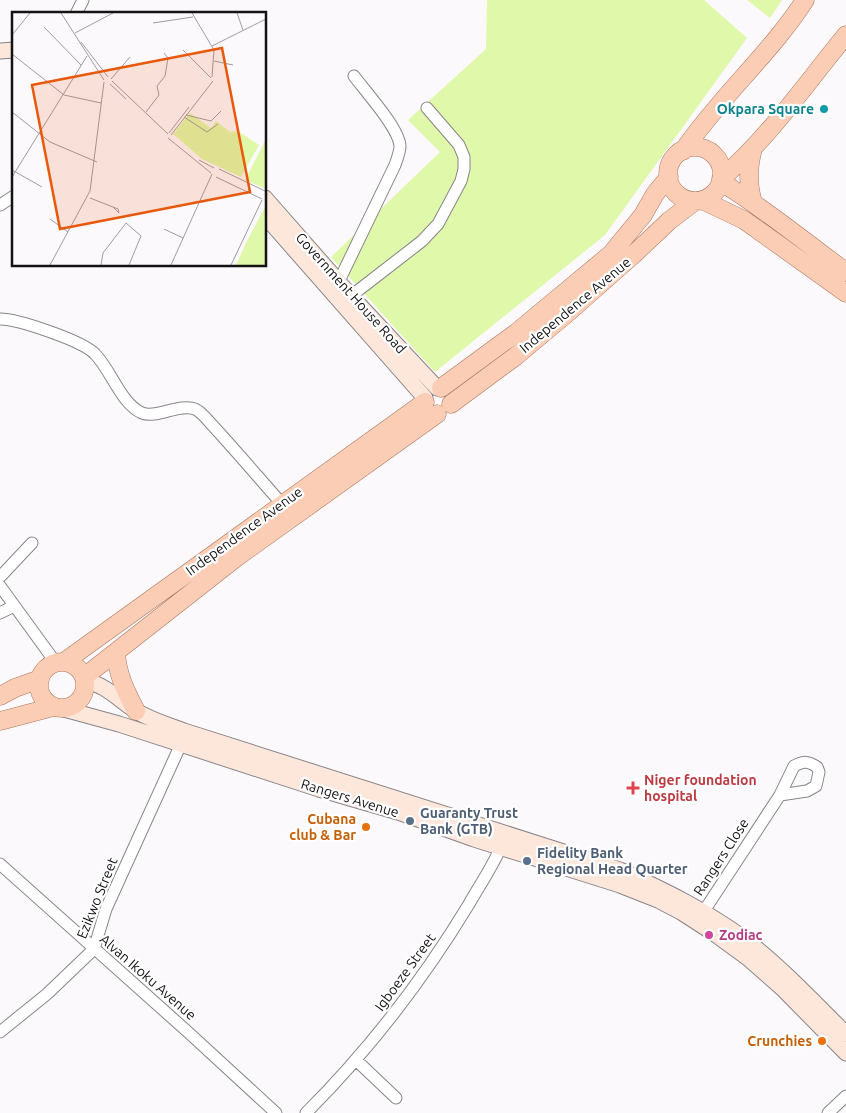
<svg xmlns="http://www.w3.org/2000/svg" width="846" height="1113" viewBox="0 0 846 1113" font-family="Ubuntu,sans-serif">
  <rect width="100%" height="100%" fill="#fcf9fd"/>
  <path fill="#dff8a9" d="M487,0H704L747,38L605,235L435,372L331,257L440,152L408,120L486,49Z
    M747,0H782L770,18Z"/>
  <g fill="none" stroke-linecap="round" stroke-linejoin="round">
    <defs>
      <path id="street" d="M76,14L83,0
        M0,205L14,196
        M339,281L395,165C397,159 400,152 400,146C399,128 365,91 354,76
        M351,296L422,241L438,224L461,181L464,169V157L459,145L427,108
        M0,319C18,319 83,341 95,354C111,370 121,404 142,413C156,419 179,403 195,409C202,412 208,421 214,427C237,452 259,478 282,504
        M0,577L32,543
        M0,586L56,663
        M0,613L14,606
        M0,864L189,1033L276,1113
        M704,911L780,795L794,766C804,761 808,761 817,767L819,772L816,786L807,791L780,795
        M0,1032L47,994L94,949L106,909L181,744
        M356,1060L396,1098
        M306,1113C369,1050 423,980 469,904C481,883 495,863 504,840
        M828,1113L846,1096"/>
      <path id="secondary" d="M0,51L14,50
        M265,198L351,296L437,388
        M265,216L425,398
        M85,681C105,684 119,700 136,711C151,720 168,725 184,731L620,870C664,890 707,911 746,940C782,968 814,1002 846,1034
        M64,709L119,724L319,789L398,812L474,839L620,885L658,900L681,912L712,932L749,959L782,988L846,1053"/>
      <path id="primary" d="M668 174a27 27 0 1 1 54 0a27 27 0 1 1-54 0Z
        M683,151C720,97 770,54 805,0
        M721,179C769,137 806,84 846,35
        M721,182C764,208 805,242 846,272
        M702,200L744,220L846,293
        M753,202C747,183 748,167 753,149
        M441,388L516,333L611,254L643,215L655,194L669,177
        M451,404L516,356L572,309L633,255L669,221L695,201
        M116,652C117,674 126,692 136,711
        M39 685a23 23 0 1 1 46 0a23 23 0 1 1-46 0Z
        M64,662L425,402
        M84,677L237,557L437,414
        M0,696L15,688L40,679
        M0,721L53,707"/>
    </defs>
    <use href="#street" stroke="#878589" stroke-width="13"/>
    <use href="#secondary" stroke="#878589" stroke-width="17"/>
    <use href="#primary" stroke="#a9765d" stroke-width="19"/>
    <use href="#street" stroke="#fff" stroke-width="11"/>
    <use href="#secondary" stroke="#fde6da" stroke-width="15"/>
    <use href="#primary" stroke="#fbcdb5" stroke-width="18"/>
  </g>
  <circle fill="#0f9aa8" stroke="#fff" stroke-width="2" cx="824" cy="109" r="5"/>
  <path fill="#e0444e" stroke="#fff" stroke-width="2" d="M630.5 780.5h5v5h5v5h-5v5h-5v-5h-5v-5h5z"/>
  <g fill="#5c6f8a" stroke="#fff" stroke-width="2">
    <circle cx="410" cy="821" r="5"/>
    <circle cx="527" cy="861" r="5"/>
  </g>
  <g fill="#e8710a" stroke="#fff" stroke-width="2">
    <circle cx="366" cy="827" r="5"/>
    <circle cx="822" cy="1041" r="5"/>
  </g>
  <circle fill="#d1479c" stroke="#fff" stroke-width="2" cx="709" cy="935" r="5"/>
  <g text-anchor="middle" stroke-width="4.5" stroke-linejoin="round" paint-order="stroke">
    <g font-size="14" font-weight="bold" fill="#0d838f" stroke="#fff" text-anchor="end">
      <text x="814" y="114">Okpara Square</text>
    </g>
    <g font-size="14" fill="#141314" stroke="#fff">
      <text transform="translate(351 293) rotate(48)" y="5">Government House Road</text>
      <text transform="translate(575 305) rotate(-40)" y="5">Independence Avenue</text>
      <text transform="translate(244 531) rotate(-36)" y="5">Independence Avenue</text>
      <text transform="translate(350 798) rotate(17)" y="5">Rangers Avenue</text>
      <text transform="translate(721 857) rotate(-57)" y="5">Rangers Close</text>
      <text transform="translate(97 898) rotate(-68)" y="5">Ezikwo Street</text>
      <text transform="translate(405 972) rotate(-54)" y="5">Igboeze Street</text>
      <text transform="translate(148 977) rotate(41)" y="5">Alvan Ikoku Avenue</text>
    </g>
    <g font-size="14" font-weight="bold" fill="#be3a42" stroke="#fff" text-anchor="start">
      <text x="644" y="785">Niger foundation<tspan x="644" dy="16">hospital</tspan></text>
    </g>
    <g font-size="14" font-weight="bold" fill="#4e5e75" stroke="#fff" text-anchor="start">
      <text x="420" y="818">Guaranty Trust<tspan x="420" dy="16">Bank (GTB)</tspan></text>
      <text x="537" y="858">Fidelity Bank<tspan x="537" dy="16">Regional Head Quarter</tspan></text>
    </g>
    <g font-size="14" font-weight="bold" fill="#c56008" stroke="#fff" text-anchor="end">
      <text x="356" y="824">Cubana<tspan x="356" dy="16">club &amp; Bar</tspan></text>
      <text x="812" y="1046">Crunchies</text>
    </g>
    <g font-size="14" font-weight="bold" fill="#b23c85" stroke="#fff" text-anchor="start">
      <text x="719" y="940">Zodiac</text>
    </g>
  </g>
  <g transform="translate(12 12)">
    <rect width="254" height="254" fill="#fcf9fd"/>
    <path d="M178,101L199,116L204,109L218,120L226,119L247,133L229,165L190,147L161,122ZM253,129H254V177L233,168ZM254,193V253H224L233,233Z" fill="#dff8a9"/>
    <path fill="none" stroke="#9f9da0" stroke-width="1" d="M49,1L92,68M180,1L202,38L200,65M225,1L231,18M141,11L181,5M32,15L69,53M63,21L101,1M0,23L18,1M69,30L96,65M200,34L254,7M171,38L199,66M0,42L52,83L89,91M202,49L221,53M99,67L118,45M100,69L156,122M98,72L114,87M0,100L38,130L85,150M134,100L147,83L145,74L153,64L156,46L152,41M174,103L199,109L209,99M172,105L195,120L206,112M157,121L177,95M159,123L201,69M156,126L199,161M187,148L202,156M207,157L253,179M0,158L30,175M0,165L75,44M204,165L250,187M78,186L106,197L107,201L101,195M38,207L56,220M152,217L171,226M38,253L78,179L92,70M89,253L91,241L114,211L129,224L117,253M159,253L200,162M219,253L250,188"/>
    <path fill="#e8590c" fill-opacity="0.15" stroke="#e8590c" stroke-width="2.5" d="M210,36L238,180L48,217L20,73Z"/>
    <rect width="254" height="254" fill="none" stroke="#141314" stroke-width="2.5"/>
  </g>
</svg>
